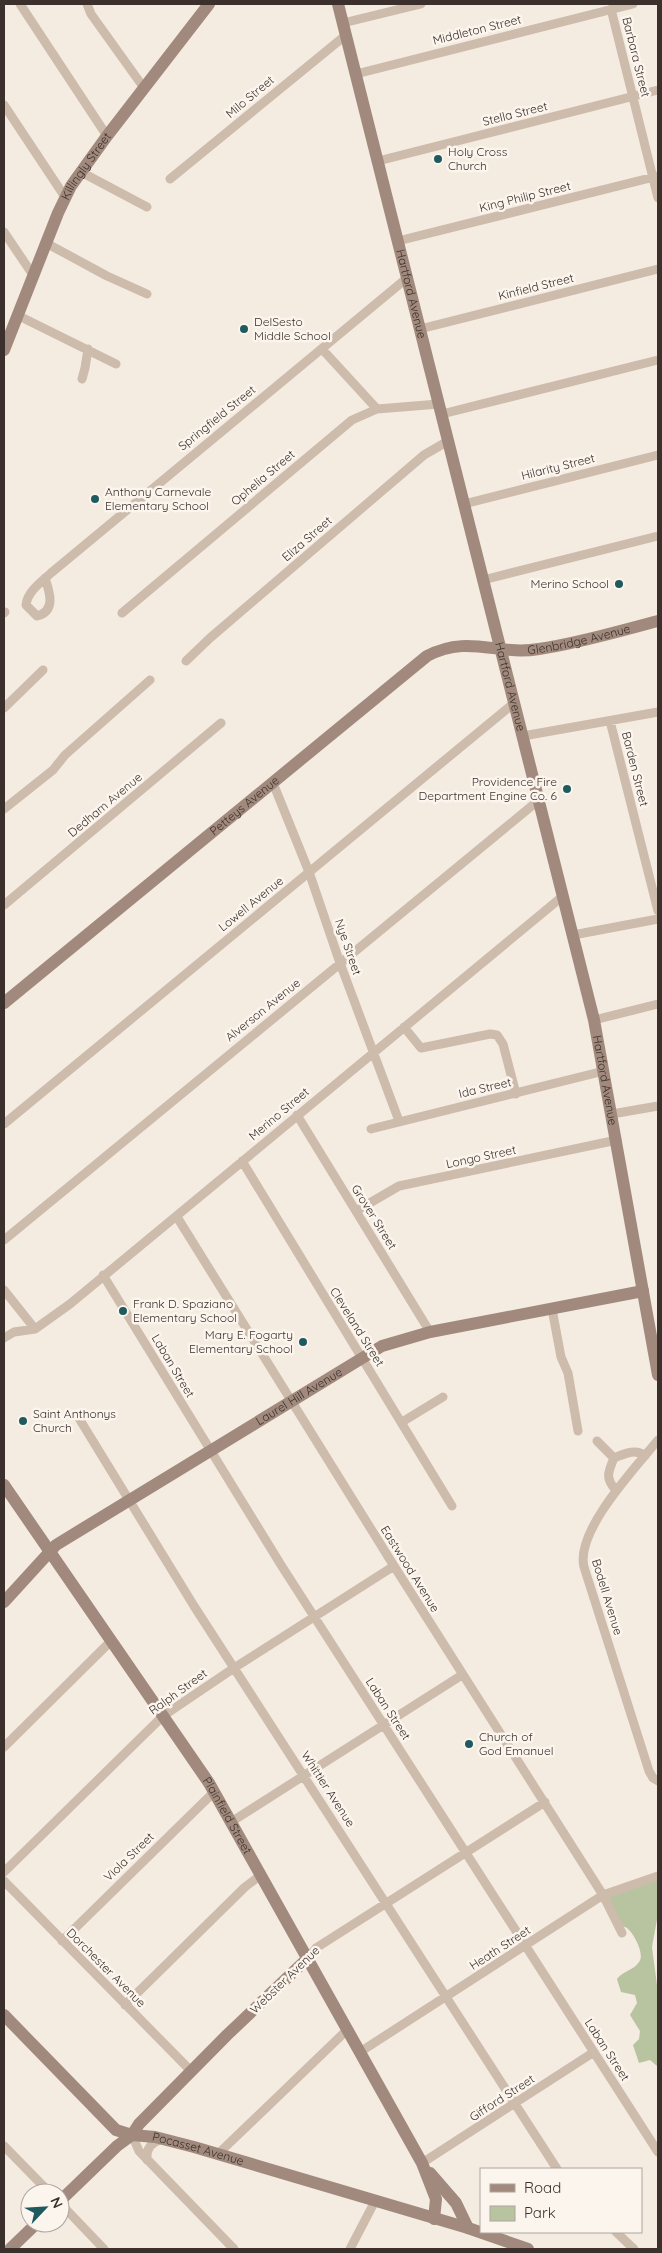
<svg xmlns="http://www.w3.org/2000/svg" width="662" height="2253" viewBox="0 0 662 2253" font-family="Quicksand,sans-serif">
  <rect width="100%" height="100%" fill="#f4ebe1"/>
  <path fill="#b8c4a0" d="M658,1876V1914L652,1947L658,1993L657,2066L650,2060L639,2063L633,2045L639,2039L640,2031L630,2015L637,2003L635,1995L621,1992L617,1979C623,1971 634,1970 639,1962C645,1955 635,1936 629,1930C627,1927 622,1926 618,1924L606,1895Z"/>
  <g fill="none" stroke-linecap="round" stroke-linejoin="round">
    <path stroke="#cdbbac" stroke-width="9" d="M20,4L107,136
      M87,4L91,14L144,88
      M611,9L658,198
      M343,23L421,4
      M356,74L633,4
      M4,105L65,197
      M378,161L658,90
      M81,172L147,207
      M170,179L346,35
      M4,232L33,275
      M398,241L658,176
      M46,243L107,276L147,294
      M19,316L116,364
      M420,329L658,269
      M322,349L377,409
      M82,379L85,368L88,349
      M442,414L658,360
      M464,504L658,455
      M45,578C50,593 56,611 37,616L26,605C27,592 41,582 51,573L407,278
      M483,580L658,536
      M4,613L5,612
      M122,613L352,420L377,409L439,404
      M186,661L210,638L424,455L448,441
      M4,708L43,670
      M610,721L658,911
      M523,736L658,712
      M273,783L309,872L340,963L399,1121
      M4,809L53,770L65,755L150,680
      M4,905L221,723
      M573,935L658,919
      M594,1020L658,1004
      M404,1027L421,1048L490,1034L497,1035L503,1044L516,1094
      M612,1114L658,1106
      M297,1115L430,1332
      M4,1124L514,703
      M371,1129L604,1071
      M242,1161L452,1506
      M356,1211L399,1186L617,1140
      M177,1217L394,1566L603,1895L622,1933
      M4,1240L539,800
      M103,1275L281,1565L658,2152
      M4,1290L35,1329
      M552,1309L561,1357L568,1373L578,1431
      M4,1338L14,1332L35,1329L70,1304L563,896
      M80,1420L194,1606L557,2169
      M402,1422L443,1397
      M658,1440C636,1467 575,1531 584,1567L649,1771L653,1778L658,1781
      M597,1441L614,1458
      M616,1490C605,1479 608,1472 614,1458C624,1454 636,1448 645,1456
      M4,1747L111,1641
      M231,1822L462,1675
      M4,1872L163,1716L234,1668L394,1566
      M4,1881L192,2072
      M62,1941L214,1792
      M308,1958L316,1948L545,1802
      M125,2005L245,1887L261,1875
      M360,2052L603,1895L658,1876
      M132,2135L139,2151L234,2249
      M4,2146L50,2193
      M218,2154L347,2030
      M147,2160C146,2148 151,2143 162,2139
      M422,2163L594,2052
      M60,2203L104,2249
      M616,2232L634,2249
      M350,2249L375,2201"/>
    <g stroke="#a18a7d" stroke-width="12">
      <path id="s1" d="M338,4L594,1020L658,1375"/>
      <path id="s2" d="M4,350L58,213L71,186L107,136L209,4"/>
      <path id="s3" d="M4,1003L427,656C469,634 497,656 539,649C580,643 619,631 658,621"/>
      <path id="s4" d="M4,1485L209,1783L422,2163L436,2199L434,2219"/>
      <path id="s5" d="M4,1602L56,1545L382,1346L430,1332L643,1291"/>
      <path id="s6" d="M4,2015L116,2130L132,2135L155,2137L194,2147L468,2228L528,2249"/>
      <path d="M430,2173L456,2203L468,2228"/>
      <path d="M60,2201L117,2146L132,2135L139,2124L227,2035L308,1958"/>
      <path d="M10,2249L37,2223"/>
    </g>
  </g>
  <g fill="#1f5a5e" stroke="#fbf5ee" stroke-width="2">
    <circle cx="438" cy="159" r="5"/>
    <circle cx="244" cy="329" r="5"/>
    <circle cx="95" cy="499" r="5"/>
    <circle cx="619" cy="584" r="5"/>
    <circle cx="567" cy="789" r="5"/>
    <circle cx="123" cy="1311" r="5"/>
    <circle cx="303" cy="1342" r="5"/>
    <circle cx="23" cy="1421" r="5"/>
    <circle cx="469" cy="1744" r="5"/>
  </g>
  <g text-anchor="middle" stroke-width="5" stroke-linejoin="round" paint-order="stroke">
    <g font-size="12" fill="#3b302b" stroke="#fbf5ee">
      <text transform="translate(477 30) rotate(-14)" y="4">Middleton Street</text>
      <text transform="translate(636 57) rotate(76)" y="4">Barbara Street</text>
      <text transform="translate(250 97) rotate(-40)" y="4">Milo Street</text>
      <text transform="translate(515 114) rotate(-14)" y="4">Stella Street</text>
      <text dy="4" stroke="none"><textPath href="#s2" startOffset="202">Killingly Street</textPath></text>
      <text transform="translate(525 197) rotate(-14)" y="4">King Philip Street</text>
      <text transform="translate(536 287) rotate(-14)" y="4">Kinfield Street</text>
      <text dy="4" stroke="none"><textPath href="#s1" startOffset="299">Hartford Avenue</textPath></text>
      <text transform="translate(217 418) rotate(-39)" y="4">Springfield Street</text>
      <text transform="translate(558 467) rotate(-14)" y="4">Hilarity Street</text>
      <text transform="translate(263 478) rotate(-40)" y="4">Ophelia Street</text>
      <text transform="translate(307 539) rotate(-41)" y="4">Eliza Street</text>
      <text dy="4" stroke="none"><textPath href="#s3" startOffset="702">Glenbridge Avenue</textPath></text>
      <text dy="4" stroke="none"><textPath href="#s1" startOffset="704">Hartford Avenue</textPath></text>
      <text transform="translate(635 769) rotate(76)" y="4">Barden Street</text>
      <text transform="translate(105 805) rotate(-40)" y="4">Dedham Avenue</text>
      <text dy="4" stroke="none"><textPath href="#s3" startOffset="311">Petteys Avenue</textPath></text>
      <text transform="translate(251 904) rotate(-39)" y="4">Lowell Avenue</text>
      <text transform="translate(348 947) rotate(71)" y="4">Nye Street</text>
      <text transform="translate(263 1010) rotate(-39)" y="4">Alverson Avenue</text>
      <text dy="4" stroke="none"><textPath href="#s1" startOffset="1109">Hartford Avenue</textPath></text>
      <text transform="translate(485 1088) rotate(-13)" y="4">Ida Street</text>
      <text transform="translate(279 1114) rotate(-40)" y="4">Merino Street</text>
      <text transform="translate(481 1157) rotate(-12)" y="4">Longo Street</text>
      <text transform="translate(374 1217) rotate(58)" y="4">Grover Street</text>
      <text transform="translate(357 1327) rotate(58)" y="4">Cleveland Street</text>
      <text transform="translate(173 1366) rotate(59)" y="4">Laban Street</text>
      <text dy="4" stroke="none"><textPath href="#s5" startOffset="362">Laurel Hill Avenue</textPath></text>
      <text transform="translate(410 1569) rotate(58)" y="4">Eastwood Avenue</text>
      <text transform="translate(607 1597) rotate(73)" y="4">Bodell Avenue</text>
      <text transform="translate(178 1692) rotate(-36)" y="4">Ralph Street</text>
      <text transform="translate(388 1709) rotate(57)" y="4">Laban Street</text>
      <text transform="translate(328 1789) rotate(57)" y="4">Whittier Avenue</text>
      <text dy="4" stroke="none"><textPath href="#s4" startOffset="399">Plainfield Street</textPath></text>
      <text transform="translate(129 1857) rotate(-44)" y="4">Viola Street</text>
      <text transform="translate(500 1948) rotate(-33)" y="4">Heath Street</text>
      <text transform="translate(106 1968) rotate(45)" y="4">Dorchester Avenue</text>
      <text transform="translate(285 1980) rotate(-44)" y="4">Webster Avenue</text>
      <text transform="translate(607 2050) rotate(57)" y="4">Laban Street</text>
      <text transform="translate(502 2098) rotate(-33)" y="4">Gifford Street</text>
      <text dy="4" stroke="none"><textPath href="#s6" startOffset="245">Pocasset Avenue</textPath></text>
    </g>
    <g font-size="12" fill="#3b302b" stroke="#fbf5ee" text-anchor="start">
      <text x="448" y="156">Holy Cross<tspan x="448" dy="14">Church</tspan></text>
      <text x="254" y="326">DelSesto<tspan x="254" dy="14">Middle School</tspan></text>
      <text x="105" y="496">Anthony Carnevale<tspan x="105" dy="14">Elementary School</tspan></text>
      <text x="609" y="588" text-anchor="end">Merino School</text>
      <text x="557" y="786" text-anchor="end">Providence Fire<tspan x="557" dy="14">Department Engine Co. 6</tspan></text>
      <text x="133" y="1308">Frank D. Spaziano<tspan x="133" dy="14">Elementary School</tspan></text>
      <text x="293" y="1339" text-anchor="end">Mary E. Fogarty<tspan x="293" dy="14">Elementary School</tspan></text>
      <text x="33" y="1418">Saint Anthonys<tspan x="33" dy="14">Church</tspan></text>
      <text x="479" y="1741">Church of<tspan x="479" dy="14">God Emanuel</tspan></text>
    </g>
  </g>
  <rect width="662" height="2253" fill="none" stroke="#3b302b" stroke-width="10"/>
  <rect x="480" y="2168" width="162" height="65" fill="#fbf5ee" stroke="#aea6a0"/>
  <rect x="490" y="2184" width="25" height="8" fill="#a18a7d" stroke="#aea6a0"/>
  <text x="524" y="2193" font-size="15" fill="#3b302b">Road</text>
  <rect x="490" y="2206" width="25" height="15" fill="#b8c4a0" stroke="#aea6a0"/>
  <text x="524" y="2218" font-size="15" fill="#3b302b">Park</text>
  <g transform="translate(45 2208) rotate(65)"><circle r="24" fill="#fbf5ee" stroke="#aea6a0"/>
  <path d="M0-4L9 19L0 12L-9 19Z" fill="#1f5a5e"/>
  <text y="-8" font-size="14" font-weight="bold" text-anchor="middle" fill="#3b302b">N</text>
  </g>
</svg>
